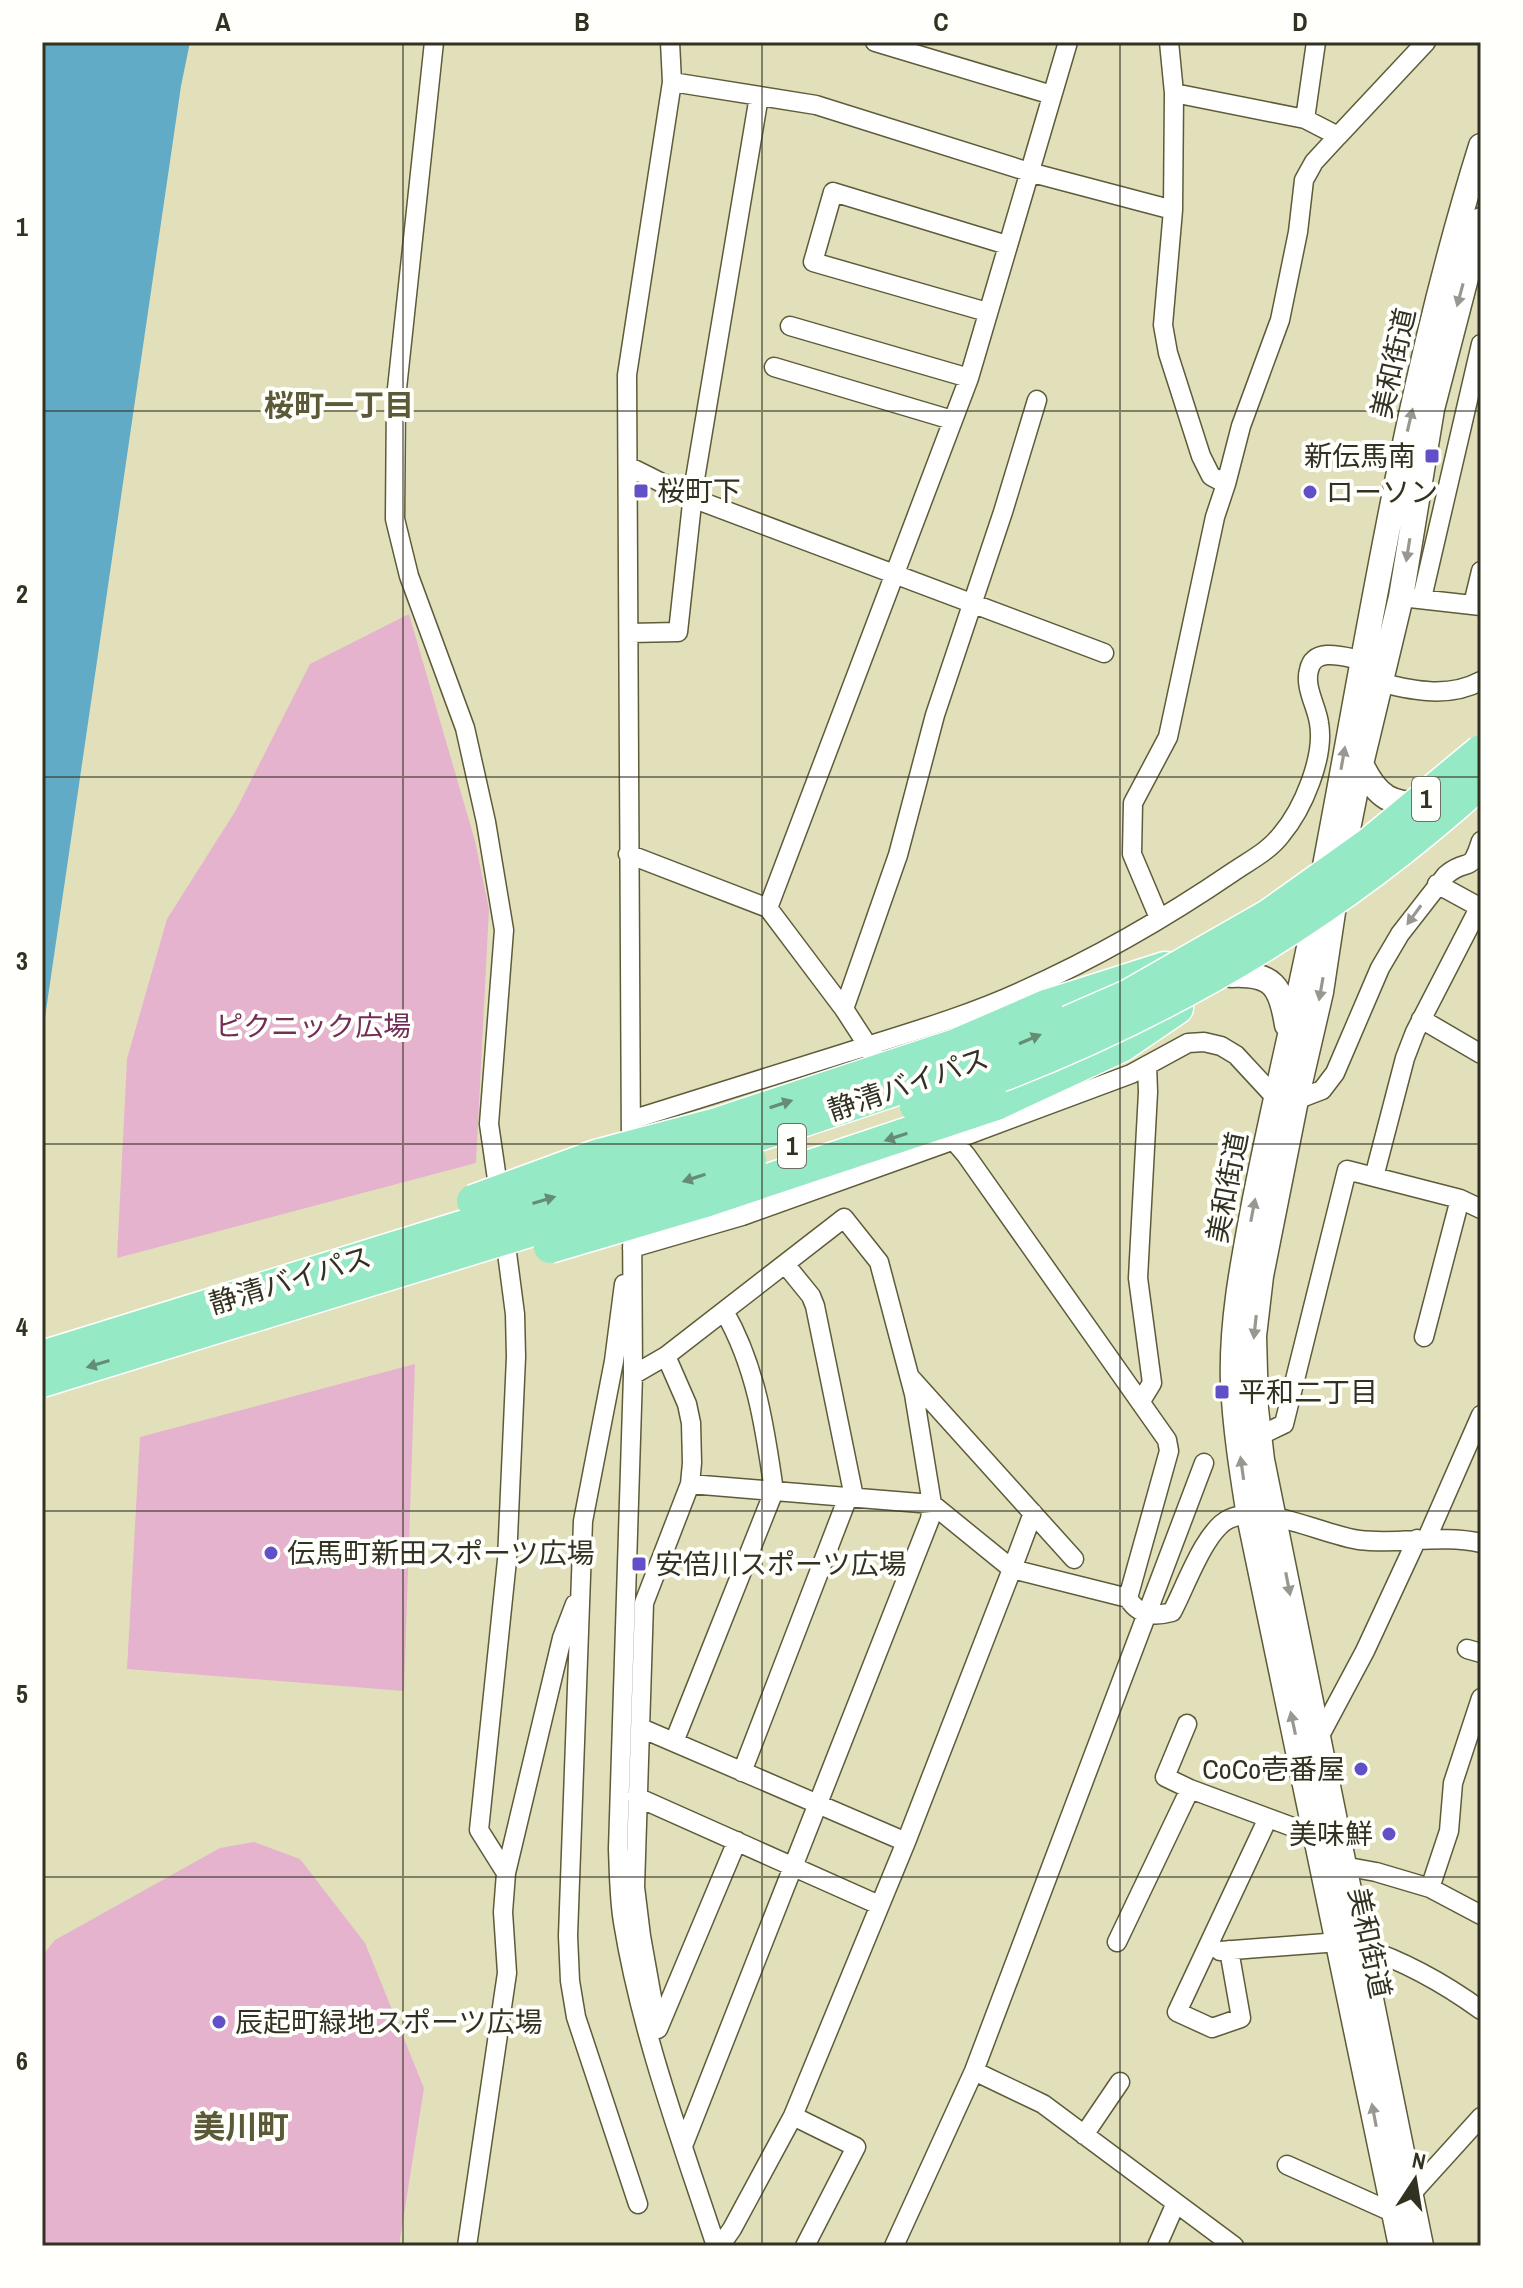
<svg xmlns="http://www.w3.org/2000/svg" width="1523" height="2288" viewBox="0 0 1523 2288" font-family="'Archivo Narrow','Noto Sans JP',sans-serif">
  <rect width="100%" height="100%" fill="#e2e0ba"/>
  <path fill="#e5b3ce" d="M409,614L475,841L489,909L476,1163L117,1258L127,1059L167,919L236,810L310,664Z
    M415,1364L404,1691L127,1669L140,1437Z
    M254,1842L300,1859L365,1943L424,2088L399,2246H42V1956L55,1940L220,1848Z"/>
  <path fill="#62abc6" d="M42,42H190L181,86L42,1038Z"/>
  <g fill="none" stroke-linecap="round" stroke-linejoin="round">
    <defs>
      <path id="street" d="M434,42L396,398L395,519L409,576L465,728L486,822L504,930L489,1124L500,1200
        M875,42L1052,95
        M672,82L816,105L1029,172L1173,210
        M1174,93L1305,119L1338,136L1426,42
        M1305,119L1316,42
        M987,312L813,262L833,192L1007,245
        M790,326L969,378
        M774,367L952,420
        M628,466L692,498L1104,653
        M1226,484L1241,426L1280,320L1298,232L1304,180L1314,162L1338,136
        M1410,598L1481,606
        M1422,598L1481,344
        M1473,604L1481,571
        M629,633L678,632L694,485L759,96
        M1382,683C1415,691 1449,698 1481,681
        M628,854L768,908L844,1009L868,1046L891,1072
        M1437,884L1481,908
        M768,908L969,378L1068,42
        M1159,918L1132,854L1133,803L1168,737L1215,517L1226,484L1211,476L1201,456L1168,353L1163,325L1173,210L1174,93L1169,42
        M844,1009L898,855L935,715L1003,512L1037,400
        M1421,1019L1481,1054
        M631,1120C702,1098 774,1075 845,1053C905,1034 965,1017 1022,991C1096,958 1167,917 1233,872C1249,861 1269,851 1281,835C1303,809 1325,757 1319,723C1317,707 1304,687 1309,670C1314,646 1345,657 1361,660
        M936,1120L966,1155L1167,1440L1169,1451L1128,1598C1138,1615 1154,1617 1172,1612C1185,1588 1205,1530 1229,1519C1264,1503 1323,1535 1359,1540C1400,1545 1440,1534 1481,1543
        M631,1153L627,375L672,82L670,42
        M1374,1177L1405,1058L1415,1032L1481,904
        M632,1215L633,1375L618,1849C619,1873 619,1898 623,1922C641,2033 681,2140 716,2246
        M504,1230L515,1314L516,1357L507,1560L479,1830L506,1873
        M632,1248L742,1216L954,1140L1131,1074L1188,1043L1204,1042L1221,1046L1236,1055L1274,1096L1296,1100L1322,1090L1335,1073L1380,968L1400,934L1446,875C1469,856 1470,876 1481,841
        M785,1264L811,1296L815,1306L854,1497
        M624,1284L614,1361L583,1521L568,1936L570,1981L576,2017L638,2204
        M1424,1337L1460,1199
        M633,1375L666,1356L844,1218L879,1262L914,1394L932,1504L930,1519L683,2146
        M910,1377L1074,1559
        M1141,1401L1152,1383L1138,1278L1148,1092L1147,1065
        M1259,1436L1284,1424L1347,1170L1460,1199L1481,1209
        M690,1484L932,1504L1012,1569L906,1842L793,2116L732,2229L720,2246
        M1033,1513L1012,1569L1128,1598
        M1427,1538L1481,1415
        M1467,1649L1481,1653
        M1187,1724L1165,1777L1190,1789L1317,1836
        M641,1728L906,1842
        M1317,1741L1365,1651L1417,1539
        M674,1742L774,1491C765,1428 756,1366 724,1311
        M742,1772L848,1497
        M637,1797L879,1905
        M1343,1866L1376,1872L1430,1888L1481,1915
        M1430,1888L1449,1831L1453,1783L1481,1698
        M1117,1942L1190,1789
        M1361,1947C1404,1961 1445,1984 1481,2010
        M1229,1950L1241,2018L1212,2028L1177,2012L1268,1818
        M1220,1951L1339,1942
        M656,2020L641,1936L635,1887L644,1603L690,1484L692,1463L691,1423L687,1404L666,1356
        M658,2029L737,1841
        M974,2071L1043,2104L1234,2246
        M793,2116L856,2147L805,2246
        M1084,2135L1120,2082
        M1287,2165L1394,2213L1481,2117
        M467,2246L507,1973L503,1912L506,1873L562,1638L575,1604
        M894,2246L974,2071L1204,1463
        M1157,2246L1175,2205"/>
      <path id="secondary" d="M1361,764C1377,798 1392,806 1428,804
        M1231,975C1274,973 1281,987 1287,1025
        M1401,2246L1249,1516C1242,1472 1235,1428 1233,1383C1231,1325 1242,1267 1253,1209C1271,1115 1294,1022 1313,928C1365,666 1401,401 1481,146
        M1421,2246L1262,1460L1256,1409L1254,1336L1261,1276L1296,1100L1321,992L1338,879L1361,764L1401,597L1432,409L1481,220"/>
      <path id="highway" d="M1046,1006L1165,968
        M996,1104L1121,1046L1177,1008"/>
    </defs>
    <use href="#street" stroke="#5d5b39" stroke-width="21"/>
    <use href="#secondary" stroke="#5d5b39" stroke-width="27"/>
    <use href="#highway" stroke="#fff" stroke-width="35"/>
    <use href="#street" stroke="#fff" stroke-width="18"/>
    <use href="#secondary" stroke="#fff" stroke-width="24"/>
    <use href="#highway" stroke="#95e9c4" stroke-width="32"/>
    <defs>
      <path id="highway-bridge" d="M916,1106C1126,1037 1317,931 1481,782
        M473,1201L596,1156L717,1124L956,1045L1046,1006
        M550,1247L702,1202L996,1104
        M42,1357L784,1127L974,1063L1128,996L1268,916L1369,844L1481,751
        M42,1381L571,1218L750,1160"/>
    </defs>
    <use href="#highway-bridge" stroke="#fff" stroke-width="35" stroke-linecap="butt"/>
    <use href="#highway-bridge" stroke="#95e9c4" stroke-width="32"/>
  </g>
  <defs><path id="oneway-solid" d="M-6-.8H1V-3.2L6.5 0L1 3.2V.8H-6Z" transform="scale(2)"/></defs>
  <g fill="#989890">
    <use href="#oneway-solid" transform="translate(1460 295) rotate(105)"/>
    <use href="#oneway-solid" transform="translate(1410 420) rotate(-77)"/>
    <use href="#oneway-solid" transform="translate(1408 550) rotate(99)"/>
    <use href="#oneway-solid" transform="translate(1343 758) rotate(-80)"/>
    <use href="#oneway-solid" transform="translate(1414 915) rotate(126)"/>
    <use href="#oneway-solid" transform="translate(1321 989) rotate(100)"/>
    <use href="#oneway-solid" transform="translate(1253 1210) rotate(-79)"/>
    <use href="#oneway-solid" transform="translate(1255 1327) rotate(96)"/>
    <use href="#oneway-solid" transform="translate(1242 1468) rotate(-98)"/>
    <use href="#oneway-solid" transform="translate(1288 1584) rotate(79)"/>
    <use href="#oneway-solid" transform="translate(1293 1723) rotate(-102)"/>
    <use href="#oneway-solid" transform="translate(1374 2115) rotate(-101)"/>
  </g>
  <g fill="#648d73">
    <use href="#oneway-solid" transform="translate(1030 1039) rotate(-23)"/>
    <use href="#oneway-solid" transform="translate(781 1104) rotate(-18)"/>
    <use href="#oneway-solid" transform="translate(896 1137) rotate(162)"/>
    <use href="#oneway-solid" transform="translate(694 1178) rotate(162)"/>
    <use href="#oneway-solid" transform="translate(544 1200) rotate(-17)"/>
    <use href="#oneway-solid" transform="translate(98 1364) rotate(163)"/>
  </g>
  <path fill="none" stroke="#323122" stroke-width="2" stroke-opacity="0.55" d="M403,42V2246M762,42V2246M1120,42V2246M42,411H1481M42,777H1481M42,1144H1481M42,1511H1481M42,1877H1481"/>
  <g fill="#6250c9" stroke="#fffffb" stroke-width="3">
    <rect x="1424" y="448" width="16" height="16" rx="4"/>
    <rect x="633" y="483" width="16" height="16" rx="4"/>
    <circle cx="1310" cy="492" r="8"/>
    <rect x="1214" y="1384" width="16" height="16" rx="4"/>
    <circle cx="271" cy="1553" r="8"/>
    <rect x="631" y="1556" width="16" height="16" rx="4"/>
    <circle cx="1361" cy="1769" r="8"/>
    <circle cx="1389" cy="1834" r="8"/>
    <circle cx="219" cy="2022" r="8"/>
  </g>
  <g text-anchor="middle" stroke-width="8" stroke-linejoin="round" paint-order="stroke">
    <g fill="#fffffb" stroke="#706f63" stroke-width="2">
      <rect x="1412" y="777" width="28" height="44" rx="6"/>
      <rect x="778" y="1124" width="28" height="44" rx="6"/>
    </g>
    <g font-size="26" font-weight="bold" fill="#323122">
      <text x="1426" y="808">1</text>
      <text x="792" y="1155">1</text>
    </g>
    <g font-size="28" fill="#323122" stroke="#fffffb">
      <text transform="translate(1393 363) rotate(-77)" y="10">美和街道</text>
      <text transform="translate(908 1084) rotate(-19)" y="10">静清バイパス</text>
      <text transform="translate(1227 1187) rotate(-79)" y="10">美和街道</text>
      <text transform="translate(290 1280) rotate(-17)" y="10">静清バイパス</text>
      <text transform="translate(1370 1943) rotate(78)" y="10">美和街道</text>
    </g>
    <g font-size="28" fill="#323122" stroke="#fffffb" text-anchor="start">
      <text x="1416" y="466" text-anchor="end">新伝馬南</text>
      <text x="657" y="501">桜町下</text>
      <text x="1326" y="502">ローソン</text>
      <text x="1238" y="1402">平和二丁目</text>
      <text x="287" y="1563">伝馬町新田スポーツ広場</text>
      <text x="655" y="1574">安倍川スポーツ広場</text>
      <text x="1345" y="1779" text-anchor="end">CoCo壱番屋</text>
      <text x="1373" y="1844" text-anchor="end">美味鮮</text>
      <text x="235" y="2032">辰起町緑地スポーツ広場</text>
    </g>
    <g font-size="28" fill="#732d59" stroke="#fffffb">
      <text x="313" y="1036">ピクニック広場</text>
    </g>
    <g font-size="30" font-weight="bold" fill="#5b5937" stroke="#fffffb">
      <text x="339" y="416">桜町一丁目</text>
    </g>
    <g font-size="32" font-weight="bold" fill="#5b5937" stroke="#fffffb">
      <text x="241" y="2138">美川町</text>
    </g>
  </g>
  <rect width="1523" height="2288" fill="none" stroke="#fffffb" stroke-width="88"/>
  <g transform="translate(1415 2180) rotate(12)" stroke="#fffffb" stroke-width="6" paint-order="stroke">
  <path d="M0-6L14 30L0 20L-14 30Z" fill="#323122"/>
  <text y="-12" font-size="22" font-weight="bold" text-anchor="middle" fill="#323122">N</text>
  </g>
  <rect x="44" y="44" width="1435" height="2200" fill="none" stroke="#323122" stroke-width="3"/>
  <g font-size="26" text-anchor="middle" font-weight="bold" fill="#323122">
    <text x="223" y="31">A</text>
    <text x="582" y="31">B</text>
    <text x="941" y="31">C</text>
    <text x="1300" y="31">D</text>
    <text x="22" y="236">1</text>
    <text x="22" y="603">2</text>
    <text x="22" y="970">3</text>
    <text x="22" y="1336">4</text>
    <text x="22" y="1703">5</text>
    <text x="22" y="2070">6</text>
  </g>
</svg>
